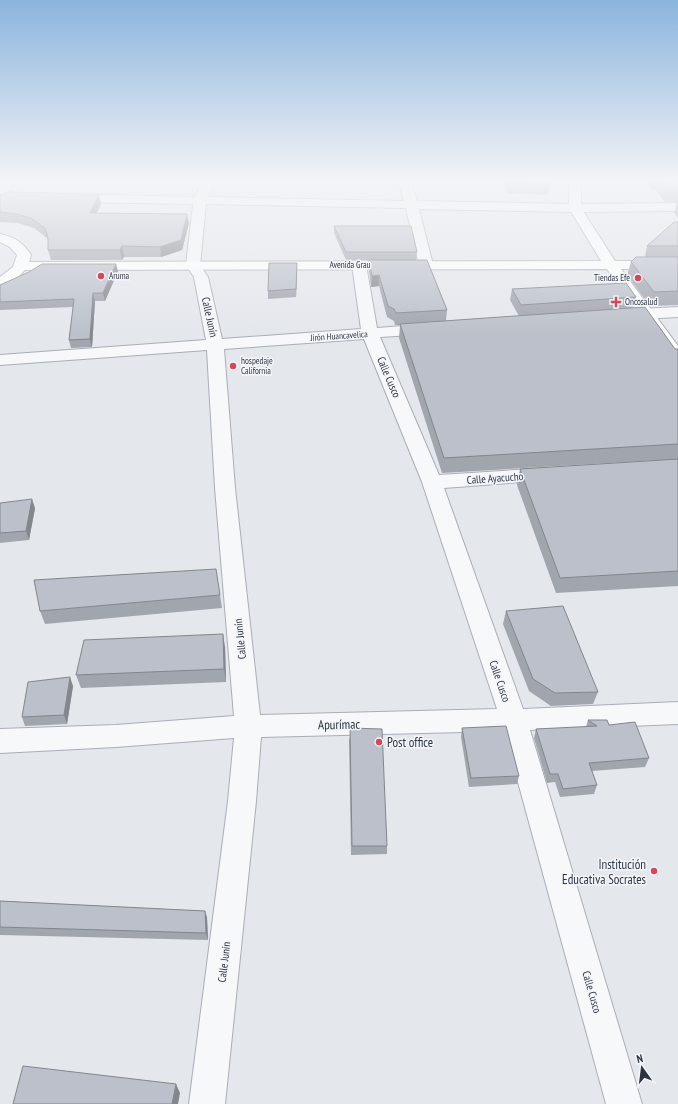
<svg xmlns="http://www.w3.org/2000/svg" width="678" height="1104" viewBox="0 0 678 1104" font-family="'PT Sans Narrow',sans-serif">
  <rect width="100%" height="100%" fill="#e4e7ec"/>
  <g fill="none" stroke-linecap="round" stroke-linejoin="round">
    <defs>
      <path id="street" d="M203,180H215L208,197L404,201L398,180H410L417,201L575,204L678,203V211L575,212L419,209L433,265L431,268L426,269L421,268L419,265L406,208L206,204L200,265L208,277L222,339L361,329L352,265L354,262L359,261L364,262L366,265L377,328L429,324L435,326L437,329L435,332L429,334L380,337L439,475L548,468L555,470L558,474L555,478L548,480L444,488L523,709L678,702V724L530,730L642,1104H606L504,731L261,737L256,801L225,1104H189L228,801L234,738L116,747L0,753V729L116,725L234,716L215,488L207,350L0,365V355L206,340L194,277L186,265L193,204L69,202L65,201L63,198L65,195L69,194L195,197ZM364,339L422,482L497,709L260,715L235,488L224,349Z
        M678,307V317L623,320L617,318L615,315L617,312L623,310Z"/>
      <path id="secondary" d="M4,180H16L4,197L0,198V185Z
        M569,180H581V208L615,261H678V269H621L678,346V363L672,362L607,269L25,270L14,281L0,287V277L13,267L17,255L10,247L0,242V234C14,237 23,242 31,255L29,262L601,261L569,208Z"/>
    </defs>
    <use href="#street" stroke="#a9aeb7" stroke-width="2"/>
    <use href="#secondary" stroke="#a9aeb7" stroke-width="2"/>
    <use href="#street" fill="#f7f8fa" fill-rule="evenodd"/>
    <use href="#secondary" fill="#fff" fill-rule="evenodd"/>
  </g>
  <path fill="#a1a5ae" d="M506,180H550V185L548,195L507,193Z
    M647,180H678V218L674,213L677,202H665L655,189H651Z
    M0,195L101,204L97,213L189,223L182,250L161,257H124L122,260H51L48,250V241L47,238L34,228L18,223L0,222Z
    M678,222V305L650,306L627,275L631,262L645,257L647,246Z
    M334,226L417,252L416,260L447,310L446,321L519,316L510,300L512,289L636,297L633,308L675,349H678V586L556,593L517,485L520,469L659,460L442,473L399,338L400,325H395L394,321L387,317L379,286L371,287L369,271V260H346L334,233Z
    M118,271L105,301H95L92,347L71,348L69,340L73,307L0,310V285Z
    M297,271L296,297L268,299V291Z
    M0,503L35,508L29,540L0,543Z
    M220,595L222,608L45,624L40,611Z
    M506,611L598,692L593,704L551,706L529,691L503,624Z
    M225,647L226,682L81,688L76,675Z
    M73,686L67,724L25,726L22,717Z
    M588,720L609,725L649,758L645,767L592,771L597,785L594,794L560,797L555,782L547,783L534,738L536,729L586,727Z
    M462,728L519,776L517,784L469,787L461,737Z
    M349,737L387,846V854L351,855Z
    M0,901L205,911L207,918L208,940L0,935Z"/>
  <path fill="#83868d" d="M99,194L101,204L92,222L90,213Z
    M187,214L189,223L182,250L161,257L160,247Z
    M122,246L124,257L122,260L120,250Z
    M297,263V271L296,297V289Z
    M116,264L118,271L105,301L103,293Z
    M379,275V286L371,287L372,276Z
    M93,293L95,301L92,347L90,339Z
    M32,499L35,508L29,540L26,531Z
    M223,634L225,647L226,682L224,669Z
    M70,677L73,686L67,724L64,715Z
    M205,911L207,918L208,940L206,933Z
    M176,1084L180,1093L178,1104H172Z"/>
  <path fill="#bbc0ca" stroke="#83868d" d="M508,180H550V185L508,183Z
    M660,180H678V190L668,189Z
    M8,192L99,194L90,213L187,214L181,240L160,247L122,246L120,250H48V238L45,228L31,218L16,214L0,212V195Z
    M674,222H678V246H647Z
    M334,226H411L417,252H346Z
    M636,257H678V291L654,292L631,262Z
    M369,260H427L447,310L396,313L394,309L388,306L379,275L372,276Z
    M269,263H297L296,289L268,291Z
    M42,264H116L103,293H93L90,339L69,340L74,299L0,302V285L29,272Z
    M626,283L636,297L521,305L512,289Z
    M645,307L675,349H678V444L444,458L400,324Z
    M678,459V571L560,578L520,469Z
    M32,499L26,531L0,533V503Z
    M216,569L220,595L40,611L34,580Z
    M563,606L598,692L555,693L533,679L506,611Z
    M223,634L224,669L76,675L84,640Z
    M70,677L64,715L22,717L28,682Z
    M588,720H607L609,725L635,722L649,758L589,763L597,785L563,789L558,774H550L536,729L597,726Z
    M506,726L519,776L471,778L462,728Z
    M350,728L382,729L387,846H352Z
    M0,901L205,911L206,933L0,927Z
    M23,1066L176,1084L172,1104H13Z"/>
  <linearGradient id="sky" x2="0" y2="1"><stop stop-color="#8bb4dd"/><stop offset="0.54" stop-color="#f3f4f6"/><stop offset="1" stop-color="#f3f4f6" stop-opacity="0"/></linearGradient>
  <rect width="678" height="335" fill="url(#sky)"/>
  <g fill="#d1495b" stroke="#f4f6f9" stroke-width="1.5">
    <circle cx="101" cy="276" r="4"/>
    <circle cx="638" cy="278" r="4"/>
    <path d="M614 296h4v4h4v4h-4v4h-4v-4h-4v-4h4z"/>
    <circle cx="233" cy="366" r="4"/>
    <circle cx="379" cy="742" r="4"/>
    <circle cx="654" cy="871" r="4"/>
  </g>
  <g text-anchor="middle" stroke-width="3" stroke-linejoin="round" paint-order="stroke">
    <g font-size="9" fill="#2b3445" stroke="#f4f6f9">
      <text x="350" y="268">Avenida Grau</text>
      <text transform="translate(339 336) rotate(-4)" y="3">Jirón Huancavelica</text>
    </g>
    <g font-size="9" fill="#2b3445" stroke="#f4f6f9" text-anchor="start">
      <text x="109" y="279">Aruma</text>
      <text x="630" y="281" text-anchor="end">Tiendas Efe</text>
      <text x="625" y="305">Oncosalud</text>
      <text x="241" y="364">hospedaje<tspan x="241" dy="10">California</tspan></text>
    </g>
    <g font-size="11" fill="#2b3445" stroke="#f4f6f9">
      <text transform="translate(210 317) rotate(78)" y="4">Calle Junín</text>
      <text transform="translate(389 377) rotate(67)" y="4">Calle Cusco</text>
      <text transform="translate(495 478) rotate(-4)" y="4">Calle Ayacucho</text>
      <text transform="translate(240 639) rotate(-96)" y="4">Calle Junín</text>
      <text transform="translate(500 681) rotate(71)" y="4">Calle Cusco</text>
      <text transform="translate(224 962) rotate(-83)" y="4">Calle Junín</text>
      <text transform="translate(592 992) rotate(74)" y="4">Calle Cusco</text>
    </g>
    <g font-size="13" fill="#2b3445" stroke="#f4f6f9">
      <text transform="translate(339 724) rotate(-1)" y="5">Apurímac</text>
    </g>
    <g font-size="13" fill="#2b3445" stroke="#f4f6f9" text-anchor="start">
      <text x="387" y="747">Post office</text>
      <text x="646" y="869" text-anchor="end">Institución<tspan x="646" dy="15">Educativa Socrates</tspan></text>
    </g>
  </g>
  <g transform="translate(642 1068) rotate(346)" stroke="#f4f6f9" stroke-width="3" paint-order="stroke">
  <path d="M0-3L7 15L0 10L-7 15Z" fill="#2b3445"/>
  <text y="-6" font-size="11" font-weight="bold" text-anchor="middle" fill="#2b3445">N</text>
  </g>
</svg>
